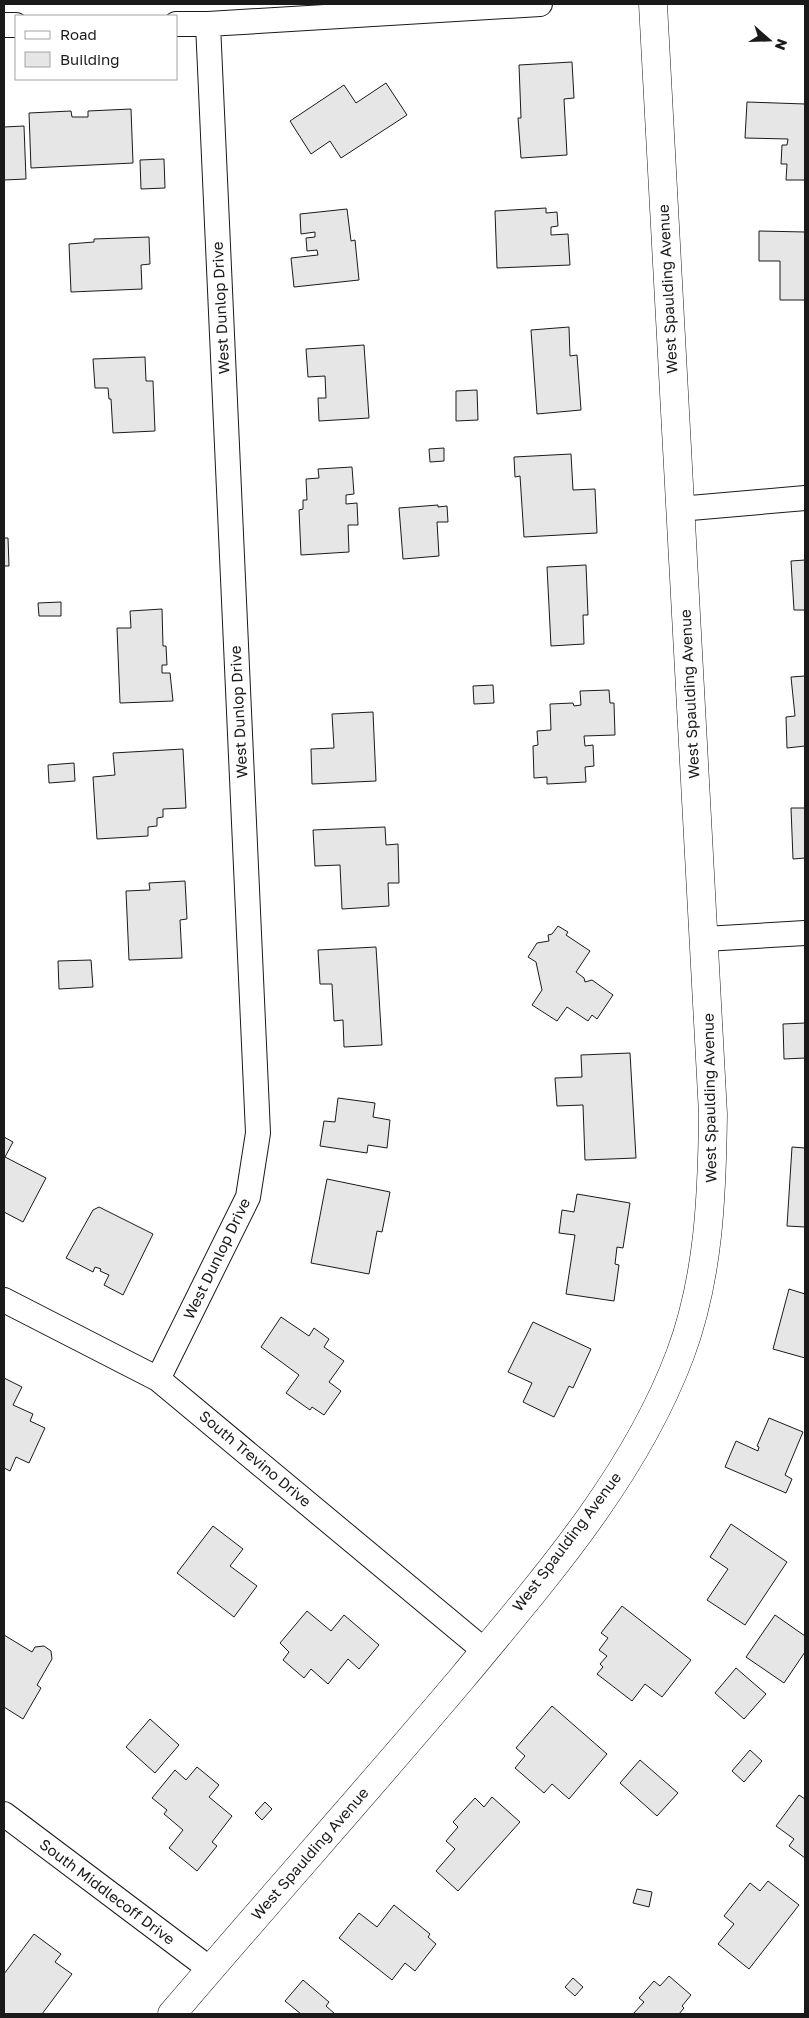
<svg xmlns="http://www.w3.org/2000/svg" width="809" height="2018" viewBox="0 0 809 2018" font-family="'Golos Text',sans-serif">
  <rect width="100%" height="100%" fill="#fff"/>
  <path fill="#e6e6e6" stroke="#1a1a1a" d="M572,62L574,98L564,99L567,155L521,158L518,118H521L519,65Z
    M386,83L407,115L341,158L330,141L311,154L290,121L344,85L356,103Z
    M747,102L805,104V180H786L787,164H781L782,145H787L788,139L745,138Z
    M131,109L133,163L31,168L29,113L71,111L72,117H88V111Z
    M24,126L26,179L4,180V127Z
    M164,159L165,188L141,189L140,160Z
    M546,208V213L557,212L558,226L551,227V235L568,234L570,265L497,268L495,211Z
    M347,209L351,241L355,240L359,280L294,287L291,258L318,255L317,250L307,251L306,238L315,237V232L301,234L300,214Z
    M759,231L805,232V300H780V261H759Z
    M149,237L150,264L141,265L142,289L71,292L69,244L94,242V239Z
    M569,327L570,356L577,355L581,410L537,414L531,330Z
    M364,345L369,418L319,421L318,398H326L325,376L308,377L306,349Z
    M145,357L146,381H153L155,431L113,433L111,399H109L108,388H95L93,359Z
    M477,390L478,420L456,421V391Z
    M444,448V461L430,462L429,449Z
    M571,454L573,490L595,489L597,533L524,537L520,476L515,477L514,457Z
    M352,467L354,494L346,495V504L357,503L358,525H348L349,552L301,555L299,510L303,509V500H307L306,479L319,478L318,469Z
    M438,505V507L447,506L448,522H437L439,556L403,559L399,508Z
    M4,538H8L9,566H4Z
    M805,560V610H794L791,561Z
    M586,565L588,615H583L584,644L551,646L547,567Z
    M61,602V616H39L38,603Z
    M162,609L163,646H166L167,665H162V673H170L173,701L120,703L117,628H131L130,611Z
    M805,676V746L787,748L786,717L795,716L791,677Z
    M493,685L494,703L474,704L473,686Z
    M609,690L610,703H614L615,735L584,736L585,746L593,745L594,766L585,767L586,782L547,784V777L534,778L533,746L538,745L537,731L551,730L550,704L573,703L574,706L581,705L580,691Z
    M373,712L376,781L312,784L311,749L334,748L332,714Z
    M183,749L186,808L163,809V817L157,818V826L148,827V836L97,839L93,777L115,775L113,753Z
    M74,763L75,781L49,783L48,765Z
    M791,808H805V858L793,859Z
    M385,827L386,845L398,844L399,883H388L389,906L342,909L340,865L315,866L313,830Z
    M185,881L187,919L180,920L182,958L129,960L126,891L150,890L149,883Z
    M558,926L568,932L566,935L590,951L576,972L584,978L585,982L592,980L613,995L597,1019L592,1015L588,1021L567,1007L557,1021L532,1005L542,990L536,962L528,957L537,943L549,941L548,935L552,934Z
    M376,947L382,1045L344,1047L343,1020L334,1021L332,984H320L318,950Z
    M91,960L93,987L59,989L58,961Z
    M805,1023V1058L784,1059L783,1024Z
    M630,1053L636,1158L585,1160L583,1105L557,1106L555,1078L582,1077L581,1055Z
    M338,1098L375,1103L373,1117L390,1120L387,1148L368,1145L367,1153L320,1146L324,1121L335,1122Z
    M4,1137L13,1142L5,1157L46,1178L23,1222L4,1212Z
    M792,1147L805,1148V1227L787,1226Z
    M327,1179L390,1192L382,1232L377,1231L369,1274L311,1263Z
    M577,1194L630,1203L623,1248L617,1247L615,1264L619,1265L614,1301L566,1294L575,1235L559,1233L562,1210L574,1212Z
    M99,1207L153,1234L123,1295L104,1285L109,1275L100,1271L101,1269L95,1267L93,1272L66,1258L93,1210Z
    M789,1289L805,1294V1358L773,1349Z
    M281,1317L309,1336L314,1328L329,1339L324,1347L344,1361L329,1382L341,1391L324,1415L312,1407L310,1410L286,1393L299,1375L261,1347Z
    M533,1322L591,1349L573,1388L569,1386L554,1417L523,1402L532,1383L508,1372Z
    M4,1378L22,1387L13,1405L33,1414L30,1421L45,1428L29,1463L16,1457L10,1471L4,1468Z
    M769,1418L803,1432L785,1475L792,1479L786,1493L725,1467L736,1441L758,1451L759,1447L757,1446Z
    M731,1524L787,1562L745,1625L707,1600L728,1569L710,1557Z
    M213,1526L243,1549L230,1566L257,1586L234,1617L177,1573Z
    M622,1606L691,1660L662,1697L645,1684L632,1701L597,1674L603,1667L600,1664L607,1656L599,1650L608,1638L601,1633Z
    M307,1611L331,1631L344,1615L379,1645L359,1669L348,1659L328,1684L311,1669L304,1678L283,1660L289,1652L280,1643Z
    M775,1615L805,1636V1652L784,1683L746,1657Z
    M4,1635L32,1652L35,1647L44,1646L51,1651L52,1659L37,1685L41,1688L23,1719L4,1707Z
    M736,1668L766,1694L744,1719L715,1693Z
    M552,1706L607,1754L569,1799L552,1784L544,1793L515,1768L525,1756L516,1748Z
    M150,1719L179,1745L155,1773L126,1747Z
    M750,1750L762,1761L744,1782L732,1771Z
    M640,1760L678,1793L657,1816L620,1783Z
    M197,1767L219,1785L209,1797L232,1816L212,1842L217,1846L197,1871L169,1848L183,1830L164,1814L167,1810L152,1798L175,1770L186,1780Z
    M799,1795L805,1799V1858L789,1846L794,1839L776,1826Z
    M492,1797L520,1822L458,1891L436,1871L455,1849L446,1841L458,1827L453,1822L475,1798L484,1807Z
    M265,1802L272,1809L262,1820L255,1813Z
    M768,1881L799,1905L749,1969L718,1944L734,1924L724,1916L750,1883L760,1891Z
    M637,1889L652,1892L649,1907L633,1903Z
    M394,1905L430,1934L428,1937L436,1944L415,1971L405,1963L392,1980L339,1938L359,1913L377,1927Z
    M34,1934L61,1954L55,1962L72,1974L42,2014H4V1974Z
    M669,1976L691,1995L682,2006L684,2008L679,2014H633L644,2002L639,1998L654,1981L660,1986Z
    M573,1978L583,1987L575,1996L565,1987Z
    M303,1980L329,2002L326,2006L335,2014H301L285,2001Z"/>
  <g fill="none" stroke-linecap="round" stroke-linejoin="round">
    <defs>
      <path id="street" d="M176,24H208L540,4
        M4,25H16
        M679,509L805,498
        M705,939L805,933
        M4,1300L158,1379L485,1651
        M158,1379L248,1197L258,1133L208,24
        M4,1814L210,1969"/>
      <path id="secondary" d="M172,2014C268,1901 367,1791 463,1677C545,1578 634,1477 680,1355C709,1278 712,1195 713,1114L653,4"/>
    </defs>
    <use href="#street" stroke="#1a1a1a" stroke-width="26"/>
    <use href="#secondary" stroke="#1a1a1a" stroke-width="29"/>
    <use href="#street" stroke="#fff" stroke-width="24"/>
    <use href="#secondary" stroke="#fff" stroke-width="28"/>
  </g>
  <g text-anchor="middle" stroke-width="4" stroke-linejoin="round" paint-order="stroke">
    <g font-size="15" fill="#1a1a1a" stroke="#fff">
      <text transform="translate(668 289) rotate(-93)" y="5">West Spaulding Avenue</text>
      <text transform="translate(221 308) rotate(-93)" y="5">West Dunlop Drive</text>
      <text transform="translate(690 694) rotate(-93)" y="5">West Spaulding Avenue</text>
      <text transform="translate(239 712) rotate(-93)" y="5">West Dunlop Drive</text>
      <text transform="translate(710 1098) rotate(-91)" y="5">West Spaulding Avenue</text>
      <text transform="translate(217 1259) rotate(-64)" y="5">West Dunlop Drive</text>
      <text transform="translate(255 1459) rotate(40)" y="5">South Trevino Drive</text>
      <text transform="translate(567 1542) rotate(-53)" y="5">West Spaulding Avenue</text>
      <text transform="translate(310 1854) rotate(-49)" y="5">West Spaulding Avenue</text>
      <text transform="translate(107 1892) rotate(37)" y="5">South Middlecoff Drive</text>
    </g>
  </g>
  <rect width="809" height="2018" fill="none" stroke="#1a1a1a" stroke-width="10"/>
  <rect x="15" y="15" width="162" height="65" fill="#ffffff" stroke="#a3a3a3"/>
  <rect x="25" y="31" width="25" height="8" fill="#ffffff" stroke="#a3a3a3"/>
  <text x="60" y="40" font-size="15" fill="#1a1a1a">Road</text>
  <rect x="25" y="52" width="25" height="15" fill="#e6e6e6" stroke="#a3a3a3"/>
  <text x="60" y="65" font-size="15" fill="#1a1a1a">Building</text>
  <g transform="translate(769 40) rotate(110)" stroke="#ffffff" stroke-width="4" paint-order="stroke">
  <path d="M0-4L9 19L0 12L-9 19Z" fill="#1a1a1a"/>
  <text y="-8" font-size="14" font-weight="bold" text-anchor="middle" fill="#1a1a1a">N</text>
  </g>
</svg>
